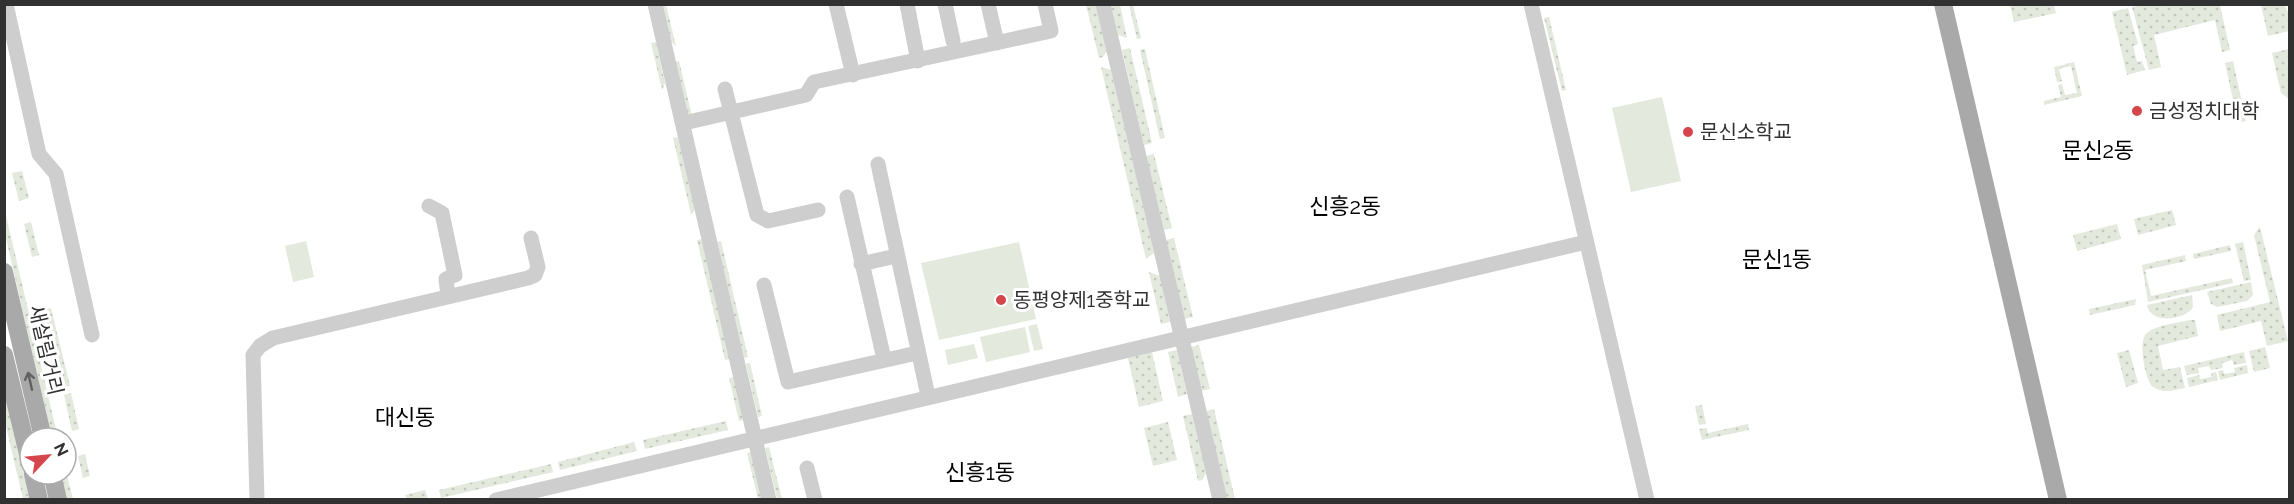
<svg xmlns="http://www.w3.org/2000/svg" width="2294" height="504" viewBox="0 0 2294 504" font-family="Raleway,'Noto Sans KR',sans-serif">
  <defs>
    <pattern id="grass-dots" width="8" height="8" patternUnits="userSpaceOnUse" patternTransform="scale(1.5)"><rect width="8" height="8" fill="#e3e9dd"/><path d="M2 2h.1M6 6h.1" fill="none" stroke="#c3c8be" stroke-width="1.8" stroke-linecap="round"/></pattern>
  </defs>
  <rect width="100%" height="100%" fill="#fff"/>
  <path fill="url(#grass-dots)" d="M2145,4L2220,5L2230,50L2222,52L2215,20L2154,35L2161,67L2149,70L2132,7Z
    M662,5H666L676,46L671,42Z
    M1086,5H1096L1107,51L1103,57L1099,58Z
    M1111,5H1120L1127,38L1118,35Z
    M1129,5H1133L1141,38L1137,39Z
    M2010,5H2054L2056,13L2014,22Z
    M2261,5H2285L2287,11H2289V31L2268,36Z
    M2128,8L2138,44L2133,46L2137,62L2142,61L2145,70L2127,75L2112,12Z
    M1549,17L1566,90L1562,91L1544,18Z
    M656,42L665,83L662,90L651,43Z
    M1130,48L1152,143L1144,145L1122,50Z
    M1145,49L1165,138L1160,139L1140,50Z
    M2289,49L2290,99H2289L2281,93L2272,53Z
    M679,61L692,116L688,117L675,62Z
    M2233,61L2246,121L2238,123L2225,63Z
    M2074,62L2082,96L2044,105V101L2061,97L2058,85L2062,84L2065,95L2077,93L2071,66L2059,69L2062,81L2057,82L2054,67Z
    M1101,67L1111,70L1154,253L1146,259Z
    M678,137L695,210L691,214L673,138Z
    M1154,154L1172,228L1164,230L1146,156Z
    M22,171L29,198L19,201L12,173Z
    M4,207L58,438H52L5,234Z
    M2172,210L2176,225L2138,235L2134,219Z
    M31,222L39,255L32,257L24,224Z
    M2117,224L2121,239L2077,251L2073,235Z
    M2260,227L2288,341L2267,346L2261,321L2220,331L2217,315L2270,302L2254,235Z
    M1174,238L1193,317L1184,319L1166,240Z
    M702,239L730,359L725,360L697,240Z
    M721,241L748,357L744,358L717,242Z
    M2243,242L2251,280L2244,281L2235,244Z
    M2230,245L2231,251L2194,259L2193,254Z
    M2185,255L2186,261L2145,270L2151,296L2232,278L2233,283L2148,302L2142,265Z
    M1149,272L1160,276L1170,322L1161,324Z
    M2251,282L2253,295L2247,301L2217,307L2211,304L2207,292Z
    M2192,295L2193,307C2187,319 2151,326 2147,305Z
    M2136,299L2135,305L2090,315L2089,309Z
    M51,308L70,386L62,388L44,309Z
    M2190,320H2195L2198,336L2158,346L2163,370L2180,367L2185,388C2174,390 2163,394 2153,387C2145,380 2138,342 2146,334C2155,325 2177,323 2190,320Z
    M1199,345L1210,389L1201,391L1191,347Z
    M2265,347L2270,368L2254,372L2249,351Z
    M1177,350L1187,394L1178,397L1168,352Z
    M2129,350L2138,383L2126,387L2117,353Z
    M1152,352L1163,401L1139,407L1128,358Z
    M2244,352L2246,363L2234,365L2232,360L2222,363L2223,368L2211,370L2209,366L2198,368L2199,373L2187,375L2184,366Z
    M750,363L762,416L758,417L746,364Z
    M2247,365L2248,373L2220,380L2218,371L2223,370L2224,374L2235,372L2234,368Z
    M2216,372L2218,380L2189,387L2187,378L2199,375L2200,379L2212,377L2211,373Z
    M734,377L744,420L739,421L729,378Z
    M4,384L31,499H23L5,422Z
    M71,393L79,429L72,431L64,395Z
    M1702,405L1706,424L1699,425L1695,406Z
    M1214,409L1235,499H1227L1206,411Z
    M1192,414L1206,473L1202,480L1198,481L1183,416Z
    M726,421L728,430L645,449L643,440Z
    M1168,422L1177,460L1153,466L1144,428Z
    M1748,424L1749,430L1702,440L1699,429L1707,428L1708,433Z
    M634,442L637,451L560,470L558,462Z
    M769,447L782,499H777L765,448Z
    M751,452L762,499H758L747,453Z
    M85,454L90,476L83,478L78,456Z
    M551,464L553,472L441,498L439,490Z
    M66,472L73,499H66L60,474H66Z
    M425,490L428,499H407L405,495Z"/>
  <path fill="#e3e9dd" d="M1662,97L1681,181L1631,192L1612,108Z
    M306,241L314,277L293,282L285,246Z
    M1019,242L1036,319L939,340L921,263Z
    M1037,324L1043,349L1034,351L1028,326Z
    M1025,327L1030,352L986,362L980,337Z
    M974,344L978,358L948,365L945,350Z"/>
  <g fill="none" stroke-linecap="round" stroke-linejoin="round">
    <path stroke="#cecece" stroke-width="15" d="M6,4L39,154L56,174L92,335
      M655,4L769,500
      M836,4L853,75
      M907,4L918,61
      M945,4L953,41
      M988,4L997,43
      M1103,4L1220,500
      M1531,4L1647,500
      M725,89L757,215L768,221L818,210
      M684,123L806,95L814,82L1051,31L1045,4
      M878,164L928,396
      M847,197L884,359
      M429,206L442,213L455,275L446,279L448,296
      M861,264L896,256
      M764,285L788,382L917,353
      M807,468L815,500
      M257,500L253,355L260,346L273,338L528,278L535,275L538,267L531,238
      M496,500L1586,242"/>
    <path stroke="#a9a9a9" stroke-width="18" d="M1943,4L2058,500
      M4,272L43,438
      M4,355L30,462
      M33,474L39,500
      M52,474L58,500"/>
  </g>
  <defs><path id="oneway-shaft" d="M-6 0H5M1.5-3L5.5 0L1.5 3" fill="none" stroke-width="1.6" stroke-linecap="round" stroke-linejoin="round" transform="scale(1.5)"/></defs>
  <use stroke="#616161" href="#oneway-shaft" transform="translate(30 381) rotate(-103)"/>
  <g fill="#d5454c" stroke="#fff" stroke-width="2">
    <circle cx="2137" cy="111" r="6"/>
    <circle cx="1688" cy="132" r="6"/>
    <circle cx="1001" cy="300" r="6"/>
  </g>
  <g text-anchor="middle" stroke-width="6" stroke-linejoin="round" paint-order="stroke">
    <g font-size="20" fill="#313131" stroke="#fff" text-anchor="start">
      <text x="2149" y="118">금성정치대학</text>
      <text x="1700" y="139">문신소학교</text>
      <text x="1013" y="307">동평양제1중학교</text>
    </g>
    <g font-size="20" fill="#313131" stroke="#fff">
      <text transform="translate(46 350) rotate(77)" y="7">새살림거리</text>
    </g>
    <g font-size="22" fill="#000" stroke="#fff">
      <text x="2098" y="158">문신2동</text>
      <text x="1345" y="214">신흥2동</text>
      <text x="1777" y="267">문신1동</text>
      <text x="405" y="425">대신동</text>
      <text x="980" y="480">신흥1동</text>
    </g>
  </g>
  <rect width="2294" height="504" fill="none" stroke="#313131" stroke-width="12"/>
  <g transform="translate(48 456) rotate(64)"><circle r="28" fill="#ffffff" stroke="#adadad" stroke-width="1.5"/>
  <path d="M0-4.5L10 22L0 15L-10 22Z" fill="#d5454c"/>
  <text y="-9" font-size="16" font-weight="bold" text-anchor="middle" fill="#313131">N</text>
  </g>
</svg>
